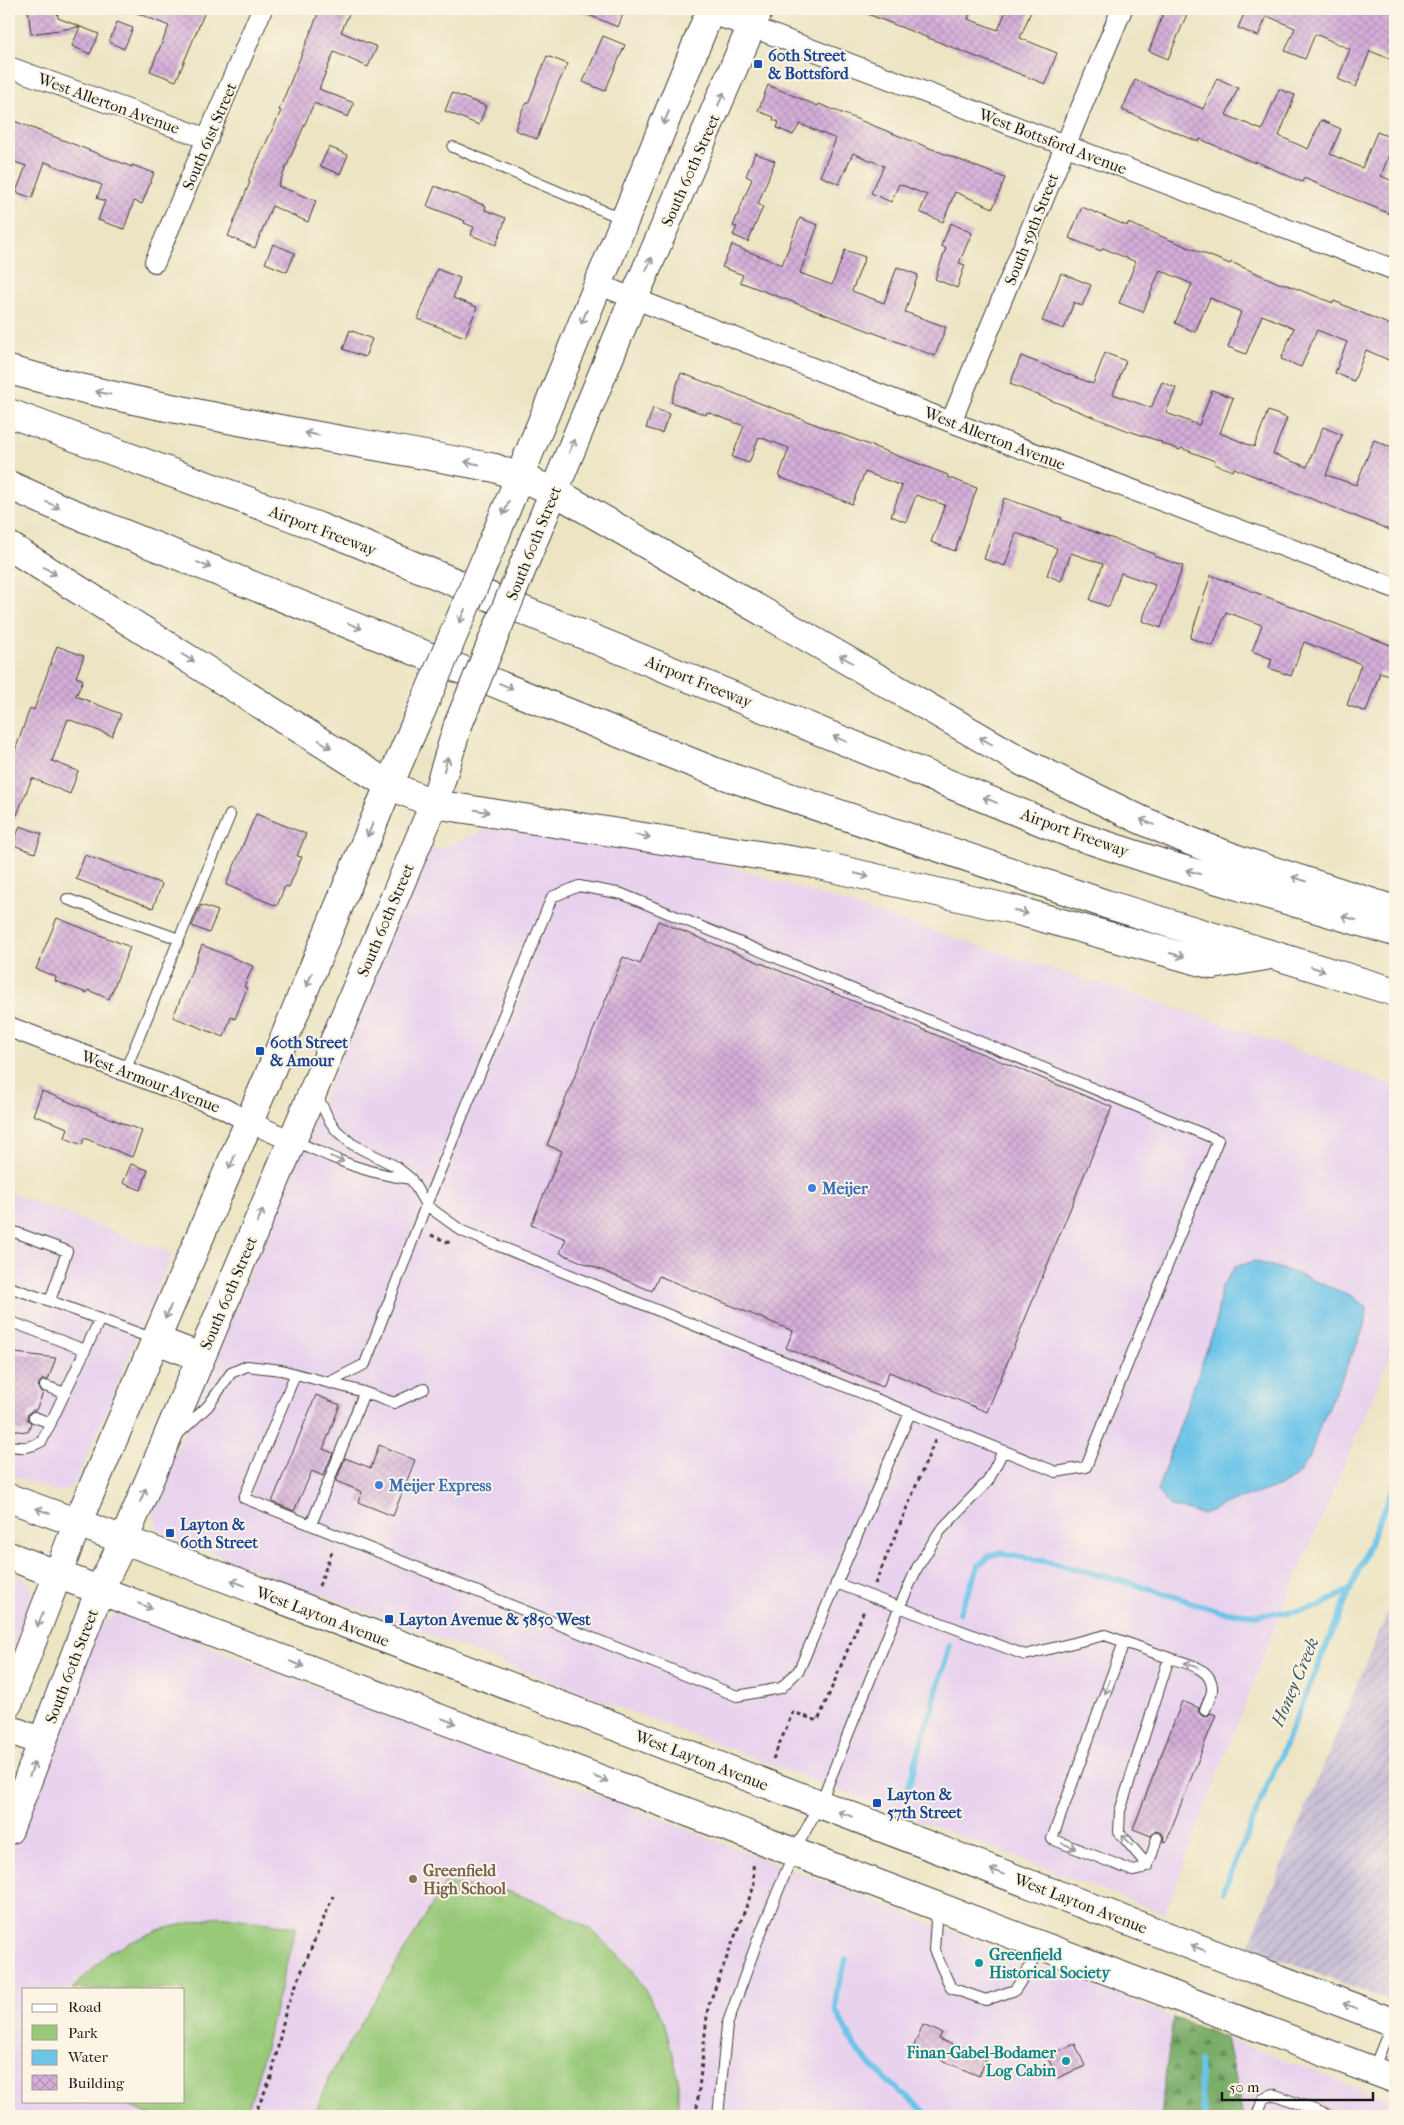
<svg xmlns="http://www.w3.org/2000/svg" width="1404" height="2125" viewBox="0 0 1404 2125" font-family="'IM FELL French Canon',serif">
  <defs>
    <pattern id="industrial-furrows" width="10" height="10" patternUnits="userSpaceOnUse" patternTransform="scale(1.25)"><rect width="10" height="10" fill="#c9bfd7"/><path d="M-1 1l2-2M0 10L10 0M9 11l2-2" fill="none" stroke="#aca4b8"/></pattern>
    <pattern id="forest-firs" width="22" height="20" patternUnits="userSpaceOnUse" patternTransform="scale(1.25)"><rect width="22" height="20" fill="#7aad69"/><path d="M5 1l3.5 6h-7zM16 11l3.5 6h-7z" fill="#638c56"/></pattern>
    <pattern id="building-cross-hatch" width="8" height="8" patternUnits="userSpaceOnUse" patternTransform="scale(1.25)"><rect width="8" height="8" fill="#d4add8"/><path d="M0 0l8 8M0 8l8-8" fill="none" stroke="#b594b9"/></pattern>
  </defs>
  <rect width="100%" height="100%" fill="#fcf5e5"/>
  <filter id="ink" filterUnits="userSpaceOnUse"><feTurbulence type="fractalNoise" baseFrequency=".02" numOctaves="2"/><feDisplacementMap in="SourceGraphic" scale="10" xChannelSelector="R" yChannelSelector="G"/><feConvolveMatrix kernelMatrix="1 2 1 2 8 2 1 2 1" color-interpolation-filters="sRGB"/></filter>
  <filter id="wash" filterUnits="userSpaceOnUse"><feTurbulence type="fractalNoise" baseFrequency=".0096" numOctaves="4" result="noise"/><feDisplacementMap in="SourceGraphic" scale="20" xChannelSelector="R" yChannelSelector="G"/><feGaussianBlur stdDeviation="1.12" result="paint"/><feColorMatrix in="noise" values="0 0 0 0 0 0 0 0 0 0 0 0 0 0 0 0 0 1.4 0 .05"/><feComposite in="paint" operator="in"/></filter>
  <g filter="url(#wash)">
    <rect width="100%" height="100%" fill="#ece4c3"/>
    <path fill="#e8d2ee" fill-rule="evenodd" d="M500,823L704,858L1213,1020L1395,1086V1345L1272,1634L1165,1914L194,1546L162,1532L156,1526L153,1507L157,1496L428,847L438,850Z
      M9,1192L172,1254L77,1481L68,1489L56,1491L9,1475Z
      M9,1572L27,1581L32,1595L29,1611L9,1665Z
      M120,1614L132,1617L1129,1999L1173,2017L1160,2116H9V1855L97,1632L103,1624L113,1616ZM24,1989H184V2101H24Z
      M1226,2038L1395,2102V2116H1243Z"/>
    <path fill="url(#industrial-furrows)" d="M1395,1594V2003L1248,1947Z"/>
    <path fill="url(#forest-firs)" stroke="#4b6442" d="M1173,2017L1226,2038L1243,2116H1160Z"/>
    <path fill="#98c979" stroke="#5a724a" d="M445,1883L507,1891L544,1904L592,1930L632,1969L664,2021L678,2076V2116H314L329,2077Z
      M220,1916L296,1927L254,2091L245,2116H151L121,2101H184V1989H72L109,1952L158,1930Z"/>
    <path fill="#6cc4e9" stroke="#447082" d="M1254,1261L1292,1272L1352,1296L1367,1308L1364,1327L1318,1431L1309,1459L1296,1476L1280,1486L1234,1501L1202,1514L1171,1507L1157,1491L1216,1323L1221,1288L1235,1267Z"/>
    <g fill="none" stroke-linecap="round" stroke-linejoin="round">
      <path stroke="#6cc4e9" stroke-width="6" d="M960,1612L979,1565L990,1556L1000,1553L1043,1561L1127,1582L1220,1611L1256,1615L1297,1611L1320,1606L1349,1590
        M908,1789L950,1645
        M1223,1892L1395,1483
        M846,1959L836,1993V2011L858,2052L890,2083L930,2116
        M1199,2061L1201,2098L1205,2116"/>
    </g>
    <g id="blocks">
      <path fill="url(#building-cross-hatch)" d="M28,9H57L58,18L99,34L90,54L72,46L80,27L31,34Z
        M127,9H206L176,81L150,71L169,26Z
        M320,9H351L341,32L377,47L368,67L334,52L319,89L354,103L348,117L314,103L278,186L316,201L308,222L272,206L255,248L228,236L250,182L248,181L281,111L279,110Z
        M574,9H625L618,27Z
        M855,9H972L968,19L998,30L1007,9H1032L1020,38L1057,53L1045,84Z
        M1165,9H1172L1187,14L1168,59L1149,51Z
        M1246,9H1395V61L1370,51L1356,87L1338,79L1350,49L1315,34L1305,59L1285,51L1295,28L1267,16L1258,36L1238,28Z
        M117,22L133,28L124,49L109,42Z
        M603,36L625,45L605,91L583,82Z
        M547,56L568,64L557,86L537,139L515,130L523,108L529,101Z
        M1217,78L1238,88L1226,115L1262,130L1279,89L1295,95L1279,136L1308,149L1321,120L1341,129L1330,154L1362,168L1377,132L1395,139L1381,176L1395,182V216L1304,178L1302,182L1255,161V163L1200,139L1199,142L1122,110L1135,80L1203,109Z
        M768,85L818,106L819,104L1005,178L993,208L955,192L943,222L920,212L927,195L899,184L891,202L871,193L884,166L853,153L839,184L820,176L836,139L800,124L793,135L777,128L779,122L773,120L774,117L758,111Z
        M452,93L486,106L479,125L445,111Z
        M9,119L132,167V165L154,173L142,204L134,201L124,229L98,220L105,201L97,198L102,185L45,162L32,198L16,192L26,166L9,160Z
        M329,147L348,155L340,174L320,166Z
        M755,153L775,161L758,204L763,207L748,242L733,235L737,227L733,226L752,179L746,176Z
        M435,186L486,206L485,210L506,218L496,245L471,235L474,227L464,223L465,221L427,206Z
        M1082,207L1127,226L1128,223L1230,264L1231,262L1281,284L1282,283L1333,303L1334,301L1395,327V363L1366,350L1354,381L1335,373L1347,342L1317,330L1301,367L1281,359L1294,328L1262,315L1246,354L1228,347L1241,312L1210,298L1195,332L1175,323L1192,284L1160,270L1143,312L1119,303L1136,262L1103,248L1101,251L1069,238Z
        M800,218L818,225L800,273L832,285L845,250L865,257L852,291L884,303L897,267L918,275L905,312L946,327L935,356L740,282L743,275L722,267L732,245L782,265Z
        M951,223L972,233L959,263L965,265L957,288L935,279L946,248L941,246Z
        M273,244L295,253L287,272L265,263Z
        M437,269L460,278L453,298L477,307L465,337L418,319Z
        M1061,273L1091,285L1082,306L1074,302L1064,329L1042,321Z
        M350,330L372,339L365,357L343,349Z
        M1105,353L1126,361L1113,394L1151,408L1162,382L1176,388L1166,413L1199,425L1212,390L1233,398L1220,433L1254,447L1268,411L1287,418L1273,454L1307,467L1323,427L1342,435L1326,475L1356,485L1374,440L1395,449V532L1234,468L1233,471L1214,464L1215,461L1181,448L1180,450L1161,443L1162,442L1126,430L1010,384L1021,356L1093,384Z
        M681,373L948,475L947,477L977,488L955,551L931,542L945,505L916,495L906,522L891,516L902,486L865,472L852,504L779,477L789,448L759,437L749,463L732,457L744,426L707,412L706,415L671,402Z
        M653,408L669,414L662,433L646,428Z
        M1004,498L1062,518L1061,520L1155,554L1154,556L1183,566L1161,628L1142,621L1155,585L1121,573L1109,607L1090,600L1103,564L1071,553L1061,581L1047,575L1057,548L1016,533L1005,566L984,559Z
        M1211,575L1395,647V677L1380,672L1366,712L1347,705L1361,664L1304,642L1291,676L1269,668L1272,659L1252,651L1262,625L1226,612L1213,646L1190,638Z
        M57,646L84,656L76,677L83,680L76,696L121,714L112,736L68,719L52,761L78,771L70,794L32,778L9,834V768L30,708L34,710Z
        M256,814L306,834L297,856L302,857L289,887L285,886L277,906L226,885Z
        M20,826L42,834L35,853L13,845Z
        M85,855L162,884L153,908L76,879Z
        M201,905L218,911L209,933L192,926Z
        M57,918L130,947L109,999L88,990L87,993L55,981L56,977L36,969Z
        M658,921L1112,1107L987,1412L889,1372L883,1387L786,1348L793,1331L659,1276L652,1291L560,1253L566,1239L531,1225L562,1151L547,1145L623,957L640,964Z
        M202,945L253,966L244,987L247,988L235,1019L231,1017L224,1037L173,1017Z
        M42,1091L142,1131L132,1157L84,1138L82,1145L65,1138L68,1128L33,1115Z
        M131,1164L148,1170L141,1190L123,1183Z
        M15,1353L56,1358L48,1380L43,1379L39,1383L38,1388L43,1393L36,1410H32L28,1414L27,1419L31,1423L28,1432L9,1430V1369Z
        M316,1395L340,1405L323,1449L333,1453L323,1476L312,1471L294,1511L272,1502Z
        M379,1445L415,1460L393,1516L358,1502L362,1492L336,1481L345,1458L371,1468Z
        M1182,1701L1199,1708L1198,1712L1202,1716L1207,1717L1211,1713L1216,1715L1166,1842L1163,1841L1164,1836L1159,1832L1155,1831L1151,1836L1133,1829Z
        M923,2025L942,2033L939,2039L986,2059L979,2076L932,2056L931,2058L912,2050Z
        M1075,2044L1085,2066L1057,2078L1047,2056Z"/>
    </g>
  </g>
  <g filter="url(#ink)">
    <use href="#blocks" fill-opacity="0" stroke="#3b3a35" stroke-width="1"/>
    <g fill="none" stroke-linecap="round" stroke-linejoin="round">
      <defs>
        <path id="lane" d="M453,147L623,219
          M67,899L179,939
          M125,1071L230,815
          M293,1141C308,1146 321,1153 336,1159C359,1169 386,1176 411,1179L395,1166L352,1144L337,1131L329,1120L316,1093
          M9,1230L67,1251L50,1301L154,1339
          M9,1287L50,1301
          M9,1321L85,1350
          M295,1375L244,1498L737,1696L781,1688L799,1670L910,1413
          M330,1382L365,1364L426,1205L552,897L579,886L622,894L1218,1140L1086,1467L1056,1472L462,1231L426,1205L411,1179
          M45,1386L65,1393
          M34,1417L51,1423
          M177,1435L208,1406L231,1373L247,1366L281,1370L360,1391L394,1403L424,1389
          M9,1445C21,1449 31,1448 42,1441L100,1319
          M311,1525L364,1393
          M836,1583L1025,1655L1105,1635L1169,1658L1120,1811L1119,1832L1148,1866
          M1124,1642L1052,1839L1133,1871C1151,1869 1152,1853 1157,1838
          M1169,1658C1186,1663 1214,1668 1212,1691C1211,1697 1207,1704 1205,1710
          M937,1907L934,1950L951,1988L986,2000L1015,1990L1043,1947
          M1373,2070L1392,2023
          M718,2116L727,2025L757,1942L794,1852L820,1804L899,1608L917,1568L940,1531L988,1481L1003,1451
          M1257,2116L1263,2099L1273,2094L1330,2116"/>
        <path id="street" d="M709,14L752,27L1395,270
          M9,67L208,139
          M155,262L262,9
          M597,284L951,422L1395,588
          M951,422L1122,9
          M9,1027L223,1108L249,1122L292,1141"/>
        <path id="secondary" d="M494,539L711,9
          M528,554L634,298L759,9
          M156,1340L201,1357
          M9,1498L157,1552L1395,2023
          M9,1556L1395,2079
          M9,1702L77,1524L269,1075L389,785L422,709
          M9,1729L42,1742
          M9,1830L100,1589L124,1540L434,804L458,725"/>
        <path id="highway" d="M9,370C168,413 333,437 495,468L554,491L1023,762L1139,819L1190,841L1240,860L1395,910
          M9,413L319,527L1072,834L1164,864L1395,932
          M9,485L60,508L718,773L1106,904L1395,992
          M9,546L389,785L434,804L815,864L1011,909L1213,965L1266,956"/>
      </defs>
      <use href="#lane" stroke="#3b3a35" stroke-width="12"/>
      <use href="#street" stroke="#3b3a35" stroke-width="22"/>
      <use href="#secondary" stroke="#3b3a35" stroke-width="30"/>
      <use href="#highway" stroke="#3b3a35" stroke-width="30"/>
      <path stroke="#3b3a35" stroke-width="3" stroke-dasharray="4 4" stroke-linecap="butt" d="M431,1235L450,1243
        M875,1584L936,1438
        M319,1586L333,1549
        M773,1759L793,1712L818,1721L865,1608
        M254,2116L272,2075L286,2009L333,1896
        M696,2116L708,2007L754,1886L753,1862"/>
      <use href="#lane" stroke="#fff" stroke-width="10"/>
      <use href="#street" stroke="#fff" stroke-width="20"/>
      <use href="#secondary" stroke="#fff" stroke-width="28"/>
      <use href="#highway" stroke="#fff" stroke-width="28"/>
      <defs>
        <path id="secondary-bridge" d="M422,709L494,539
          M458,725L528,554"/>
      </defs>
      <use href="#secondary-bridge" stroke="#3b3a35" stroke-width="30" stroke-linecap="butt"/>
      <use href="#secondary-bridge" stroke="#fff" stroke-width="28"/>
    </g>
    <defs><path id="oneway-shaft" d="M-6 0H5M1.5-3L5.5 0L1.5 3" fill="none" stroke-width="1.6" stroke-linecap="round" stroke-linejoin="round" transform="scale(1.25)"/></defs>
    <g stroke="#999">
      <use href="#oneway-shaft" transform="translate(721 99) rotate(-66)"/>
      <use href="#oneway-shaft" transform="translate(666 118) rotate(113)"/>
      <use href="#oneway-shaft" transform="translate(649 264) rotate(-66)"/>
      <use href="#oneway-shaft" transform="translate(584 317) rotate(112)"/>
      <use href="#oneway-shaft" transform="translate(103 393) rotate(-168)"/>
      <use href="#oneway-shaft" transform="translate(312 434) rotate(-169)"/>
      <use href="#oneway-shaft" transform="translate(572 446) rotate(-67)"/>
      <use href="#oneway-shaft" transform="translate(472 463) rotate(-169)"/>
      <use href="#oneway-shaft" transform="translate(53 505) rotate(24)"/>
      <use href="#oneway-shaft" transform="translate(506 508) rotate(111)"/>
      <use href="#oneway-shaft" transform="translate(204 565) rotate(22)"/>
      <use href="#oneway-shaft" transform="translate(50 571) rotate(32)"/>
      <use href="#oneway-shaft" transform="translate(462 616) rotate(113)"/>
      <use href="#oneway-shaft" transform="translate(355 626) rotate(22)"/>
      <use href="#oneway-shaft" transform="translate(188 658) rotate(32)"/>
      <use href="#oneway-shaft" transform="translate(846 659) rotate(-150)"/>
      <use href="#oneway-shaft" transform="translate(506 686) rotate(22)"/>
      <use href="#oneway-shaft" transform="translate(840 739) rotate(-158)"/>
      <use href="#oneway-shaft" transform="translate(986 741) rotate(-150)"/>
      <use href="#oneway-shaft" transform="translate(325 744) rotate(32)"/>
      <use href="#oneway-shaft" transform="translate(446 764) rotate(-73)"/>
      <use href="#oneway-shaft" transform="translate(990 800) rotate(-158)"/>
      <use href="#oneway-shaft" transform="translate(482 811) rotate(9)"/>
      <use href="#oneway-shaft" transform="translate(1147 822) rotate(-157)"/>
      <use href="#oneway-shaft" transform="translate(370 830) rotate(112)"/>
      <use href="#oneway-shaft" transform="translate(643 836) rotate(9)"/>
      <use href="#oneway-shaft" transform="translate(1193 872) rotate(-164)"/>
      <use href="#oneway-shaft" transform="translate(862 875) rotate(13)"/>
      <use href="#oneway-shaft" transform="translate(1299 879) rotate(-162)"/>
      <use href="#oneway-shaft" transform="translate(1021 912) rotate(16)"/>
      <use href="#oneway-shaft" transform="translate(1349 918) rotate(-164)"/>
      <use href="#oneway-shaft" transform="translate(1177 955) rotate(16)"/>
      <use href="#oneway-shaft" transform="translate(1318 969) rotate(17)"/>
      <use href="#oneway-shaft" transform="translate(309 980) rotate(112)"/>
      <use href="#oneway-shaft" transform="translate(337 1159) rotate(22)"/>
      <use href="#oneway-shaft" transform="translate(232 1162) rotate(113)"/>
      <use href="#oneway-shaft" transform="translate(260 1216) rotate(-67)"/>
      <use href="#oneway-shaft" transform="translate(168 1312) rotate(113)"/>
      <use href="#oneway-shaft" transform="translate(143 1495) rotate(-67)"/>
      <use href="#oneway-shaft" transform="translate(43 1511) rotate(-159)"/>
      <use href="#oneway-shaft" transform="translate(238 1583) rotate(-159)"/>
      <use href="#oneway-shaft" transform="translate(145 1606) rotate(21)"/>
      <use href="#oneway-shaft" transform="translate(40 1620) rotate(111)"/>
      <use href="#oneway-shaft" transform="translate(297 1664) rotate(21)"/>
      <use href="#oneway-shaft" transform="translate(1191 1665) rotate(-161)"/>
      <use href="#oneway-shaft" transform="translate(1107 1687) rotate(110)"/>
      <use href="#oneway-shaft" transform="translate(449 1721) rotate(21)"/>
      <use href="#oneway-shaft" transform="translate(32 1769) rotate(-70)"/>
      <use href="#oneway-shaft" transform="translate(601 1779) rotate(21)"/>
      <use href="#oneway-shaft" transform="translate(845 1814) rotate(-160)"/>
      <use href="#oneway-shaft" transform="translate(1127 1840) rotate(-132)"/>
      <use href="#oneway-shaft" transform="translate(1069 1846) rotate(21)"/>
      <use href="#oneway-shaft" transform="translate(997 1872) rotate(-159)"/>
      <use href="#oneway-shaft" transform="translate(1198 1948) rotate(-159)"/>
      <use href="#oneway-shaft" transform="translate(1350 2006) rotate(-159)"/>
    </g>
  </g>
  <g fill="#1a4fb4" stroke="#fcf5e5" stroke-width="2">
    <rect x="753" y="59" width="10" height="10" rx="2.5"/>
    <rect x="255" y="1046" width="10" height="10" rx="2.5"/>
    <rect x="165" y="1528" width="10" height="10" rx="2.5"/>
    <rect x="384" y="1614" width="10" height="10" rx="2.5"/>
    <rect x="872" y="1798" width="10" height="10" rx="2.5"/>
  </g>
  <g fill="#3f7fe0" stroke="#fcf5e5" stroke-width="2">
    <circle cx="812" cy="1188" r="5"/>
    <circle cx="379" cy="1485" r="5"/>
  </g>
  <circle fill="#8d6e63" stroke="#fcf5e5" stroke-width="2" cx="413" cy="1879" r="5"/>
  <g fill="#0f9aa8" stroke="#fcf5e5" stroke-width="2">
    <circle cx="979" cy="1963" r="5"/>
    <circle cx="1066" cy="2061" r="5"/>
  </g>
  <g text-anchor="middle" stroke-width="4" stroke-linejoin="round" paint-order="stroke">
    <g font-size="16" font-weight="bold" fill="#164399" stroke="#fcf5e5" text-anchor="start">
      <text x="768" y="61">60th Street<tspan x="768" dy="18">&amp; Bottsford</tspan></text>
      <text x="270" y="1048">60th Street<tspan x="270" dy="18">&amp; Amour</tspan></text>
      <text x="180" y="1530">Layton &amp;<tspan x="180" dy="18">60th Street</tspan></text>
      <text x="399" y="1625">Layton Avenue &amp; 5850 West</text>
      <text x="887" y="1800">Layton &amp;<tspan x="887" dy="18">57th Street</tspan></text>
    </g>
    <g font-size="16" fill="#1c1c1c" stroke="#fcf5e5">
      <text transform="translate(109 103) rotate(20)" y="6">West Allerton Avenue</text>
      <text transform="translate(209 136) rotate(-67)" y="6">South 61st Street</text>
      <text transform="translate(1053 141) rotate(21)" y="6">West Bottsford Avenue</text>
      <text transform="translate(690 170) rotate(-66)" y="6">South 60th Street</text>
      <text transform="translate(1031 229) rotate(-68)" y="6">South 59th Street</text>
      <text transform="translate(995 438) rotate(21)" y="6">West Allerton Avenue</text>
      <text transform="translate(323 530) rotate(21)" y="6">Airport Freeway</text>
      <text transform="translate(533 543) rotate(-68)" y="6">South 60th Street</text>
      <text transform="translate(699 681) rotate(22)" y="6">Airport Freeway</text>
      <text transform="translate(1075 832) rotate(20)" y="6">Airport Freeway</text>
      <text transform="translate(385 920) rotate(-67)" y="6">South 60th Street</text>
      <text transform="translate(151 1081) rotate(21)" y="6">West Armour Avenue</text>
      <text transform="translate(228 1293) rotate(-67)" y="6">South 60th Street</text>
      <text transform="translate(323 1616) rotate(21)" y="6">West Layton Avenue</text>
      <text transform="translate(71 1666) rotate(-69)" y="6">South 60th Street</text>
      <text transform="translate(702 1760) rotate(21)" y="6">West Layton Avenue</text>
      <text transform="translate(1081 1903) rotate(21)" y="6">West Layton Avenue</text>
    </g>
    <g font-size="16" font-weight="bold" fill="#366cbe" stroke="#fcf5e5" text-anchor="start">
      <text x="822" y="1194">Meijer</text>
      <text x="389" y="1491">Meijer Express</text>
    </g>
    <g font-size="16" font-weight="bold" fill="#785e54" stroke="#fcf5e5" text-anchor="start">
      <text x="423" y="1876">Greenfield<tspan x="423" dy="18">High School</tspan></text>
    </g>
    <g font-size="16" font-weight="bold" fill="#0d838f" stroke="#fcf5e5" text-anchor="start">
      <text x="989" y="1960">Greenfield<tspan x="989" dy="18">Historical Society</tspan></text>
      <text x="1056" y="2058" text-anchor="end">Finan-Gabel-Bodamer<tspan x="1056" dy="18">Log Cabin</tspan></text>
    </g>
    <g font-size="18" font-style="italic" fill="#385764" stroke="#fcf5e5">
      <text transform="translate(1295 1682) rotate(-67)" y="6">Honey Creek</text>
    </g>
  </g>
  <rect width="1404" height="2125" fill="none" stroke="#fcf5e5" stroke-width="30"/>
  <rect x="22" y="1988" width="162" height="115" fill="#fcf5e5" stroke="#a29e95"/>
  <rect x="32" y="2004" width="25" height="8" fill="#ffffff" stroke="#a29e95"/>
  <text x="68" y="2012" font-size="15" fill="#1c1c1c">Road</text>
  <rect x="32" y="2025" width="25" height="15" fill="#98c979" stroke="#a29e95"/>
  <text x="68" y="2038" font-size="15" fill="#1c1c1c">Park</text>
  <rect x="32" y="2050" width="25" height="15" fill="#6cc4e9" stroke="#a29e95"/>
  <text x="68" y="2062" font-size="15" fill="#1c1c1c">Water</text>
  <rect x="32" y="2075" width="25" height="15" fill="url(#building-cross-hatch)" stroke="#a29e95"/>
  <text x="68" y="2088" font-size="15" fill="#1c1c1c">Building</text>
  <path d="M1222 2092v8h151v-8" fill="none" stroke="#1c1c1c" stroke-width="2.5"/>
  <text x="1229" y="2092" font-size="15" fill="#1c1c1c" stroke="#fcf5e5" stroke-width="4" paint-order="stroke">50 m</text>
</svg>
